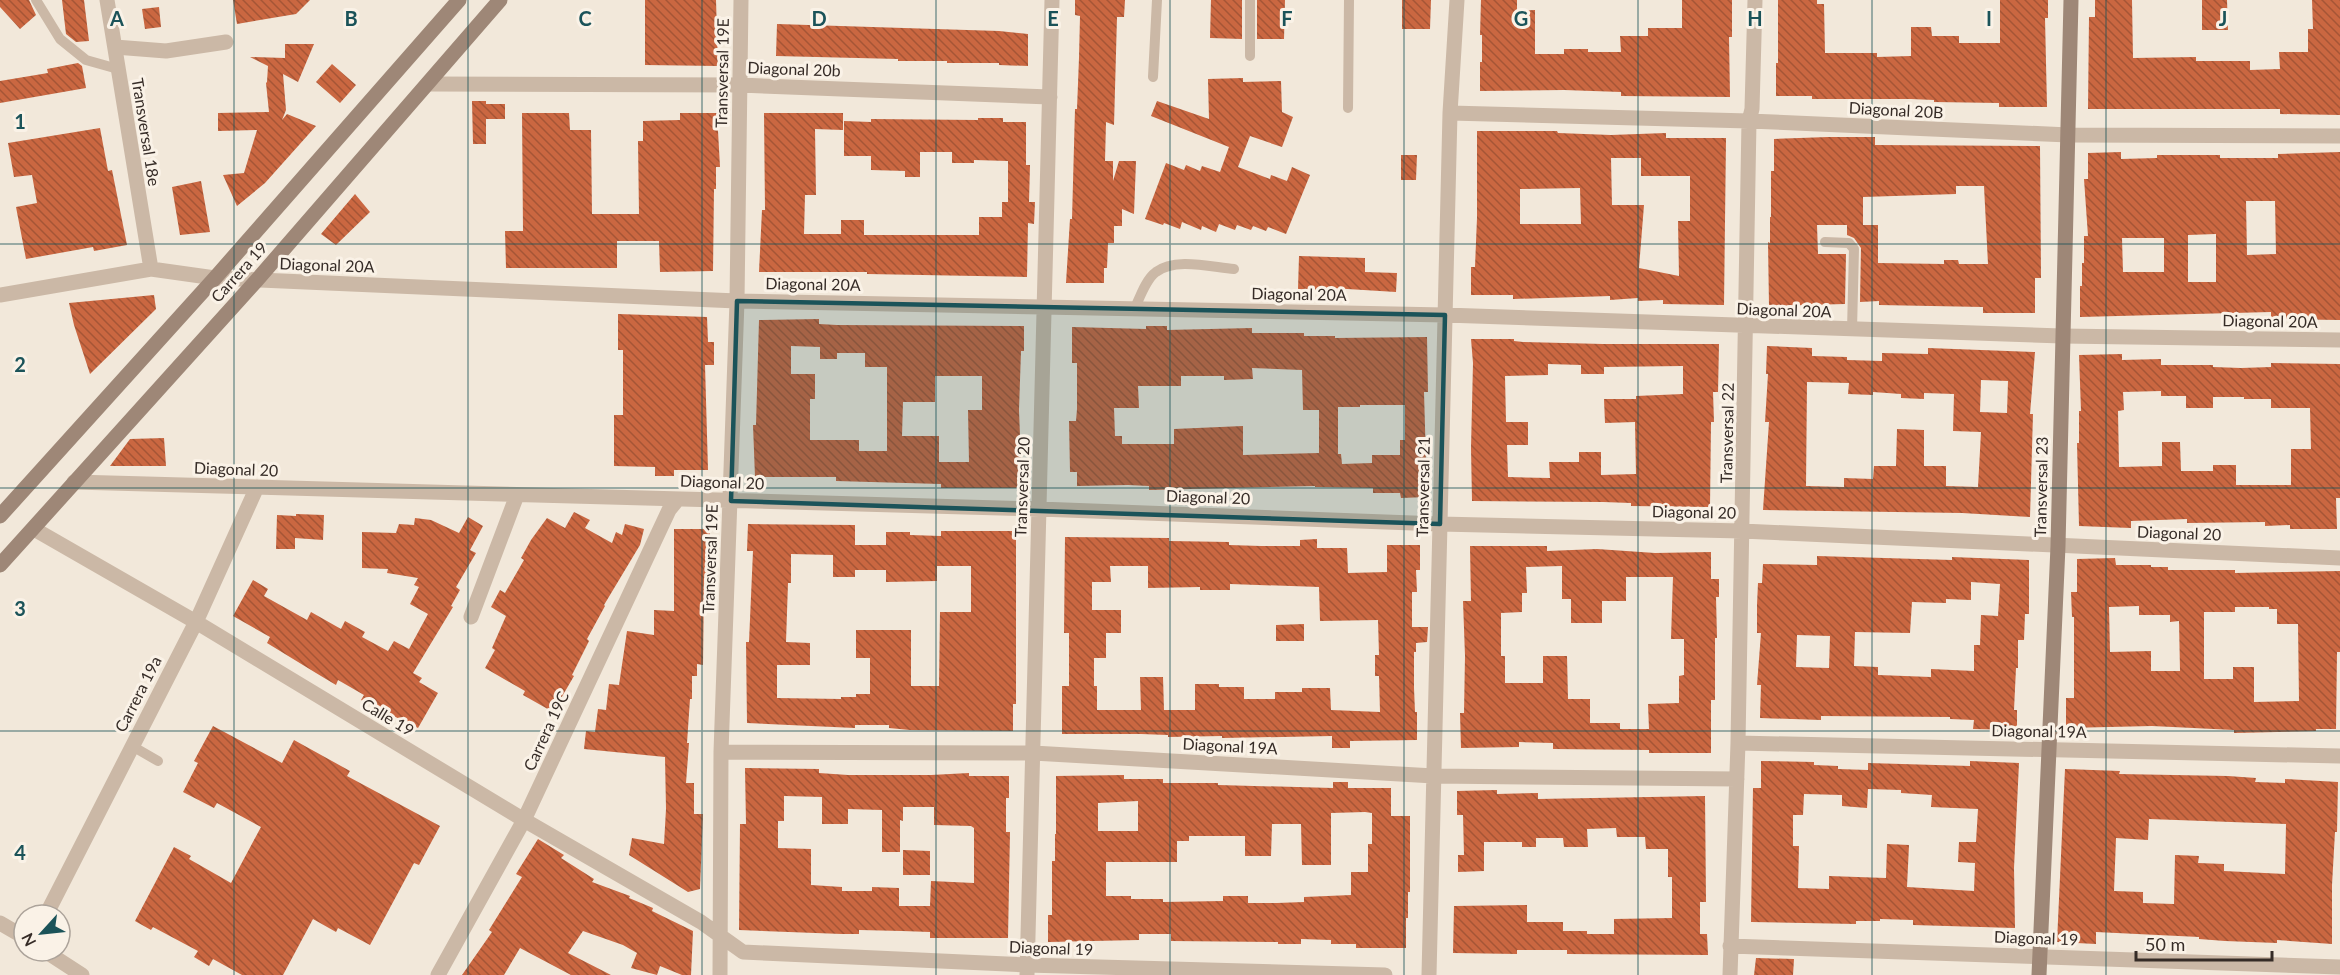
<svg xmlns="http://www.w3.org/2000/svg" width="2340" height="975" viewBox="0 0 2340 975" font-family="Lato,sans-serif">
  <defs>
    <pattern id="building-back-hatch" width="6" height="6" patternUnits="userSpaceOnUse" patternTransform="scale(1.5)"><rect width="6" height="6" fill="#ca6741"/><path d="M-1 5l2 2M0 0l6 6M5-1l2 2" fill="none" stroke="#a55536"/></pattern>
  </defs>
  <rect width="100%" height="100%" fill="#f2e8da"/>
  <path fill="url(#building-back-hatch)" fill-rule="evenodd" d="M0,0H29L36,15L20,29L0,7Z
    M62,0H84L89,41L76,42L66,34Z
    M233,0H310L296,14L237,24Z
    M645,0H716L718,66L645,65Z
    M1075,0H1125L1124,17H1117L1114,125L1106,122L1105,161H1113V181L1119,161H1136L1134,214L1122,209V226H1114V243H1108L1107,268H1104V283H1066L1070,219H1072L1075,109H1077L1079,58L1080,16L1075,15Z
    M1211,0H1242V39L1210,38Z
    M1257,0H1285L1284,39H1257Z
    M1402,0H1431L1430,29H1402Z
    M1481,0H1517V11L1535,10V54H1564V49H1588V52H1621L1620,36H1648V28H1682V0H1732V37H1729L1730,97L1621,96V92L1564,90L1480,91V62H1482V35H1480Z
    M1778,0H1817V4H1824L1825,53H1877V57L1911,56V27H1931L1932,36H1959V43H2000V0H2048V18H2045L2047,107H1999V103L1934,102V100L1911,99H1812V96H1776V63H1778Z
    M2095,0H2132L2133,58L2196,57V61H2250V70L2280,69L2279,52H2308V29H2313L2312,0H2340V115L2280,114V109H2088L2089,17H2095Z
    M2202,0H2227L2228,30H2202Z
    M159,7L161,27L145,29L142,9Z
    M777,24L999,31L1028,34V66L999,65V63H947V61H898V59L776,56Z
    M285,44H314L298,82L283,74L286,110L282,120L287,114L316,126L265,183L237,206L223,175L244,173L257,130L218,131V113L269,112L266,83L267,82L268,66L250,57L285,58Z
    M78,63L82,66L86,88L0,103V81L48,73L47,69Z
    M332,64L356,85L340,103L316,82Z
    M1243,78V82L1281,81L1282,112L1293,117L1282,147L1250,136L1238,167L1270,179L1271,175L1287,181L1292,167L1310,175L1286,234L1268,227L1266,231L1253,226L1251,230L1237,225L1235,230L1219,224L1216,232L1202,226L1201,230L1182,222L1180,229L1164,223L1163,225L1145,219L1166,163L1184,170L1186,165L1200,171L1202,166L1220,172L1229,147L1151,116L1157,101L1209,119L1208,79Z
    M472,101H486V104H505V119H486V144H473Z
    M522,113H569L570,130H591L592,214H639L638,141H643V121L680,120V113H717L720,167H716V189H714L713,271L660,272L659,241H617V268H506L505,231H523Z
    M764,113H843V130L815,129L816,195H805L804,234H841V220H864V235H979V217H1002V202H1008V161L974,160V163H952V152H920V177H905V171L871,170V156H844V121L871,122V119L978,120V118H1003V122H1026V165H1030L1029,202H1035L1034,224L1028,223L1027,277L867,274V272H759L762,210H765Z
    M100,128L108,171L112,170L127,245L94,251L93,247L26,259L16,207L37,203L32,175L14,177L8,143Z
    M1477,131H1557L1558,133L1611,135L1666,133V138H1726L1724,305L1663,304V300L1638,301V298L1610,300V296L1513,299V295H1471V267H1475L1477,218ZM1611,158H1641V176H1690V221H1678L1679,276L1639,268L1644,205H1612ZM1580,188L1581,224H1520V189Z
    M1828,137H1875V145L2040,146L2041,278H2035V313H1983V307L1879,305V301L1860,302L1861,248L1854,238L1847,235V225H1817L1818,254H1846L1845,304L1769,306L1768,242L1770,243V217H1771V171H1774V139ZM1956,186H1984L1988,264H1959L1958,260H1944V264L1878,263V225H1863V197L1956,194Z
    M2121,152V159L2157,158V155H2220V158H2278V154L2340,152V320L2271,319V312L2080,317V286H2082V263H2084V236H2088L2084,179H2088V153ZM2246,201H2275L2276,254L2247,255ZM2216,234V282H2188V235ZM2122,238H2164V272H2123Z
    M1401,155H1417L1416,180H1401Z
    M201,181L210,232L180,235L172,187Z
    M355,194L370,212L336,245L321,234Z
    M1299,256L1365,258V272L1397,273L1396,292L1331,288L1330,290L1298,289Z
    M154,295L156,309L90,374L74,325L69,303Z
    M618,314L707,317L708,342H714V365H705L708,470H674V476H655V467L614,466V415H623V350H618Z
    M819,319V324L837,325L1024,326V351H1021L1019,410L1022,488H941V484L836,481V477H755L753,425H756L759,320ZM791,346L820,347V359H837V353H865V367H887V451H859V440H810V399H815V374H791ZM935,376H982V410H968L969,462H939V436H902L903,402H935Z
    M1146,326H1167V330L1252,328V333H1304V336H1335V338L1427,337L1428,392H1424L1427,497L1401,498L1400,493H1373V488L1315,487V486L1149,490V486L1128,485L1077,486V472H1070L1069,421H1076L1077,409V363H1072V327L1146,329ZM1252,368L1302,370L1303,410H1319V453L1243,455V426L1174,429V444H1122V436H1115L1114,408H1139L1138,386H1181V376H1224V380L1253,379ZM1360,405H1405V440H1400V455H1372V463L1342,464L1341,454H1338V407H1360Z
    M1471,339H1514V341L1523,342L1603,344H1719L1718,392H1713L1714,422H1711L1710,507L1631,506V503L1603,502L1472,501L1471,448L1473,363ZM1548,364L1581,365V374H1604V367L1683,366V394L1636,396V399H1604L1605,423L1635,422L1636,474L1601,475V452H1579V462H1549L1550,478L1508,477L1507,445H1528V422H1506L1505,376L1548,375Z
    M1767,346L1812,348V356L1847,357V360L1882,361V353L1928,354V348L2035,352L2030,414H2033L2030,517L1962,513L1763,510L1769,422H1765L1768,374H1766ZM1981,380L2008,381L2007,413L1980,412ZM1807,382L1849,383L1848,394L1873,395V392L1901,394V398L1924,399V393L1954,394L1953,431L1981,432L1978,487L1946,486V466H1924V430L1897,429L1896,466H1874L1873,479L1844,478V487L1806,486Z
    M2122,354V360L2161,359V365H2213V367L2241,368L2271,367V363L2340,364V498H2336L2337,529H2290V525L2265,526V522L2187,523V519L2131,521V528L2079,526L2077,443H2079V411H2081L2079,355ZM2161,391V396H2186V408H2213V397H2244V399H2271V408H2310L2311,449H2291V485H2236V465H2213V471H2181L2180,442H2162V466L2119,467L2118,411L2124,410L2123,392Z
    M164,438L166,466H110L130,439Z
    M574,512L590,520L585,528L612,543L616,532L622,535L625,524L644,529L640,545L604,605L605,606L587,639L589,641L572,675L574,676L553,712L523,695L525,691L485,668L495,650L492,648L506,616L491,607L500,590L505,593L524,560L521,558L531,540L547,518L565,528Z
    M296,514L324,515L323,540L295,538V549H276L277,515L296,516Z
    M468,517L483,526L470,550L476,553L456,587L460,590L451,606L453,607L413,673L422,678L419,682L438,693L418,728L361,700L364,695L338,680L336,685L316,673L267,643L270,637L233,616L253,580L268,589L264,596L307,620L311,612L341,629L345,621L365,632L362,637L388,651L394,641L409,649L428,614L410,604L419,587L414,585L418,578L387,573L388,569L362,568V532L396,533L399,524L414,525L415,518L431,520L459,533Z
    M748,524L855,525V545H886V532H910V535L941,536V531H1016V704H1013V731L910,730L889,728V725H855V728L747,723L746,642H749L753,551H747ZM791,554L833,555V577H855V570H886V582L937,581V566H971V612H940L939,686H911V630H856V658H870V694H856V697H841V699L777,698V665H810V643L786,642L788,583H791Z
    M674,529H710V578H704L703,665L697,664V676H692V699H690L687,743H689L686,783H694V814H703L700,889L688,892L629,855L632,838L664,844L666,809L665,757L584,749L586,731L595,732L598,709L606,710L609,684L619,685L627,631L654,635V610L674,611Z
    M1065,537L1169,538V541L1229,542V545L1261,546H1300V540L1317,539V548H1347L1348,573L1387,572V545H1420V570H1416L1417,592H1412V627H1428L1427,642L1416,643V652H1414V688L1415,712H1417V740L1350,741V748H1332V736L1222,738V736L1168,737V735L1141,734H1062V686H1069V633H1064ZM1110,566H1148V588L1200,587V590H1230V584L1319,587L1320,621L1378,620L1379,655H1375V676H1379L1380,712L1331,710L1330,688H1302V692H1275V699H1244V687H1219V684H1195V710H1164L1163,677H1140L1141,710H1097V686H1094V658H1106V633H1121V610H1092V582H1111Z
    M1470,546H1547V551L1597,549L1655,553L1711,552V579H1719V597H1716L1717,638H1715V700H1711V753H1649V750L1553,749V743L1519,742V747L1461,748L1460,713H1464L1465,656L1463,601H1471ZM1562,566V599H1571V623H1602V601H1626V577H1673L1671,639H1684V675L1679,676V703L1648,704L1649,729H1620V723H1590V699H1568L1567,656H1543V683H1505V656H1501V613L1522,612V593H1527L1526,567Z
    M1817,556L1952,560V557L2029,560V614H2025L2024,640H2018V668H2016L2014,710H2017V730L1973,729L1974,720L1950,719V717L1821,716V720L1760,718L1761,685H1757L1761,633H1757V605L1758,583H1762L1763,564L1817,565ZM1971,582L2000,584L1998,616L1981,615L1980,645H1974V671L1931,669V677L1878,675V667L1854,666L1855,632L1910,633L1912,602L1946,603V599L1971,600ZM1797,635L1830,636L1829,668L1796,667Z
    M2115,558L2116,565H2151V567H2168V570H2235V573L2340,571V652H2337L2336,729H2316V731L2234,733V730L2152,726L2066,728V698H2074V617H2072L2071,592H2077V559ZM2139,606V615H2170V622L2179,621L2180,671H2151V651L2110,652L2109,607ZM2235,607H2269V609H2277V624H2298L2299,701L2254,702V667H2233V679H2204V612H2235Z
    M1304,624V641H1276V625Z
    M213,726L282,763L294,740L350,771L347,776L440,826L419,865L414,863L370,945L338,928L336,932L313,919L283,975H242L213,959L209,966L194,957L198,951L153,927L151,930L135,921L174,847L191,856L189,859L231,883L261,827L217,803L214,808L183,792L198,763L194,761Z
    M1761,761L1814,762V765L1838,766V769L1868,770V763L1970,766V761L2019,763L2014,868L2015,928L1913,925V920L1880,919V921H1856V924L1751,922L1753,788H1761ZM1868,789L1901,790V793L1932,795L1931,807L1978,809L1976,842H1959L1958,862L1975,863L1974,891L1907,887L1909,845L1887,844L1886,878L1829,876V889L1798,888L1799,846H1793V815H1803L1804,794L1842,795V806L1867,808Z
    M745,768L819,769V773L848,775H931L969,773V776H1009V798H1006V832H1010L1008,938H930V932L902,931L859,930V934H842L739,930L740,824H746ZM784,796L822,797V824H848V809L882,810V852H900V820L903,821V807H934V825L971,826L974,828V883L931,881L930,906H899V888L872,887V891H842V887L811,885V849L778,848V821H784Z
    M2065,769L2120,771L2119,774L2228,776L2256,778L2255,782L2285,783V779L2338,782L2337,832H2335L2332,885V944L2277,940V943L2225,941L2199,939V937L2096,932V944L2057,942ZM2149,819L2286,824L2285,874L2224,871V864L2198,863L2199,856L2175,855L2174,904L2143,903V892L2114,891L2116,838L2148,840Z
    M1124,775V779H1163V783H1218V785L1333,788V782H1348V788H1391V816H1410V892H1408V918H1406V948H1356V944H1331V940L1301,939V944H1278V942L1171,941V934H1139V940L1048,942V915H1052V861H1055V834H1056V776ZM1138,801V831H1098V803ZM1365,812L1372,813V844H1368V872H1351V895L1304,897V902L1277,903H1248V896H1223V901L1163,902V899H1131V896H1106V862H1177V841H1189V836H1245V856H1271L1272,824H1301L1302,865H1331V813Z
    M1497,790V794L1538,793V799L1705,796L1706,902H1700V934H1707L1708,955L1567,954V950H1517V954L1453,953L1454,906L1527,905V922H1563V931H1587V934H1614V919L1672,918V877H1668V849H1646L1645,837H1617L1616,828L1587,829L1588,847H1564L1563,838H1536V847H1522V842H1484V871L1458,872V855H1464L1463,815H1457V791Z
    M538,839L564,855L561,858L594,879L592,882L630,896L629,898L653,908L652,911L693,931L691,975H682L660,966L657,975L631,968L637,953L623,945L583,931L568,953L611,975H571L520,948L504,975H462L492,932L489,930L522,877L516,874Z
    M903,850L930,851V875H903Z
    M1756,958L1794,959L1793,975H1754Z"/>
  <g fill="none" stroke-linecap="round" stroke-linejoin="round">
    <path stroke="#cbb8a6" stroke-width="10" d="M36,0L60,39L86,60L118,69
      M1250,56V0
      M1153,77L1157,0
      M1348,108L1349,0
      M1825,242L1849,243L1854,249L1852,330
      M1135,308C1140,297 1146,279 1156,272C1175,257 1211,267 1234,269
      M132,746L158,761"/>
    <path stroke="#cbb8a6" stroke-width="15" d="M107,0L151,269
      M115,47L166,51L226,42
      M428,84L739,85L1050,97
      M1450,113L1749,121L2069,135L2340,136
      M0,295L151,269L215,278L737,301L1445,315L2062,336L2340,340
      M74,482L1039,509L1440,524L1742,531L2340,558
      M34,529L196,622L524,820L701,922L743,952L1027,965L1385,975
      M471,617L517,495
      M1738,743L2340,756
      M721,752L1033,753L1434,776L1737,779
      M46,915L196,622L257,487
      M0,923L24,937
      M1730,946L2340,967
      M45,951L82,975
      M438,975L524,820L669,510L678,499
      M720,975L721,752L737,301L741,0
      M1027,975L1052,0
      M1429,975L1450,113L1457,0
      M1730,975L1738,743L1749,121L1752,109L1755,0"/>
    <path stroke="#9e8777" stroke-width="15" d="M0,516L215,278L459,0
      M0,565L257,280L500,0
      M2039,975L2058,546L2071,0"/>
  </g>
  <path fill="#1b5359" fill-opacity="0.2" stroke="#1b5359" stroke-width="4.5" stroke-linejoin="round" d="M737,301L1445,315L1440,524L731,501Z"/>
  <path fill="none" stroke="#1b5359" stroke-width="1.5" stroke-opacity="0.55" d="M234,0V975M468,0V975M702,0V975M936,0V975M1170,0V975M1404,0V975M1638,0V975M1872,0V975M2106,0V975M0,244H2340M0,488H2340M0,731H2340"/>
  <g text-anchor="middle" stroke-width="6" stroke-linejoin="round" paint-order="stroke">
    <g font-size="16" fill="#362c27" stroke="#faf2e7">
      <text transform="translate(794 69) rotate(2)" y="6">Diagonal 20b</text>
      <text transform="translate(722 73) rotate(-89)" y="6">Transversal 19E</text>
      <text transform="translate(1896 110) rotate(3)" y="6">Diagonal 20B</text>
      <text transform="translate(146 132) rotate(81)" y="6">Transversal 18e</text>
      <text transform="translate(327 265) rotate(2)" y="6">Diagonal 20A</text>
      <text transform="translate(239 272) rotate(-48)" y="6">Carrera 19</text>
      <text transform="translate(813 284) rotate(1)" y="6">Diagonal 20A</text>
      <text transform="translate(1299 294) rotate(1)" y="6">Diagonal 20A</text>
      <text transform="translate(1784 310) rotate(2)" y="6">Diagonal 20A</text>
      <text transform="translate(2270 321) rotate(1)" y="6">Diagonal 20A</text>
      <text transform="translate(1727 433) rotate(-89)" y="6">Transversal 22</text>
      <text transform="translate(236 469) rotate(2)" y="6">Diagonal 20</text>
      <text transform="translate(722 482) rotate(2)" y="6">Diagonal 20</text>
      <text transform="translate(1022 487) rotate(-88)" y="6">Transversal 20</text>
      <text transform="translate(1423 487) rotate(-89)" y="6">Transversal 21</text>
      <text transform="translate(2041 487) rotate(-89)" y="6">Transversal 23</text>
      <text transform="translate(1208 497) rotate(2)" y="6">Diagonal 20</text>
      <text transform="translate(1694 512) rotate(1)" y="6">Diagonal 20</text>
      <text transform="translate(2179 533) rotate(2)" y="6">Diagonal 20</text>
      <text transform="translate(710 559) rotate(-88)" y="6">Transversal 19E</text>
      <text transform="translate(138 694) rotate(-63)" y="6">Carrera 19a</text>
      <text transform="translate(388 717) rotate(31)" y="6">Calle 19</text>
      <text transform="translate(546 731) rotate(-65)" y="6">Carrera 19C</text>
      <text transform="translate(2039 731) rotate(1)" y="6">Diagonal 19A</text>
      <text transform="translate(1230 746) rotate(3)" y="6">Diagonal 19A</text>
      <text transform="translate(2036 938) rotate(2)" y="6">Diagonal 19</text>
      <text transform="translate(1051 948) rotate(2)" y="6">Diagonal 19</text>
    </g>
  </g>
  <g font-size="20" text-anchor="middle" font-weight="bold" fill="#1b5359" stroke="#faf2e7" stroke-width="6" stroke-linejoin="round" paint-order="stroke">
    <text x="117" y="26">A</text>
    <text x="351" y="26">B</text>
    <text x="585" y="26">C</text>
    <text x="819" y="26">D</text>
    <text x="1053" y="26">E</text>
    <text x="1287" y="26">F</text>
    <text x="1521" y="26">G</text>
    <text x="1755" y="26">H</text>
    <text x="1989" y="26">I</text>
    <text x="2223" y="26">J</text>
    <text x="20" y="129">1</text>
    <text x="20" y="372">2</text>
    <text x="20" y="616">3</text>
    <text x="20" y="860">4</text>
  </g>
  <g transform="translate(42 933) rotate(243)"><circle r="28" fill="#faf2e7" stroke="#aca39a" stroke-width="1.5"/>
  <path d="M0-4.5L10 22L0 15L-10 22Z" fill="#1b5359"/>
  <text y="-9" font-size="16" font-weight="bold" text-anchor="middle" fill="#362c27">N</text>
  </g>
  <path d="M2136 951v9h136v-9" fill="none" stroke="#362c27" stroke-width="3"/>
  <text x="2145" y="951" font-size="18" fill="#362c27" stroke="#faf2e7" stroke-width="4.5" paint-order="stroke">50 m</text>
</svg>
